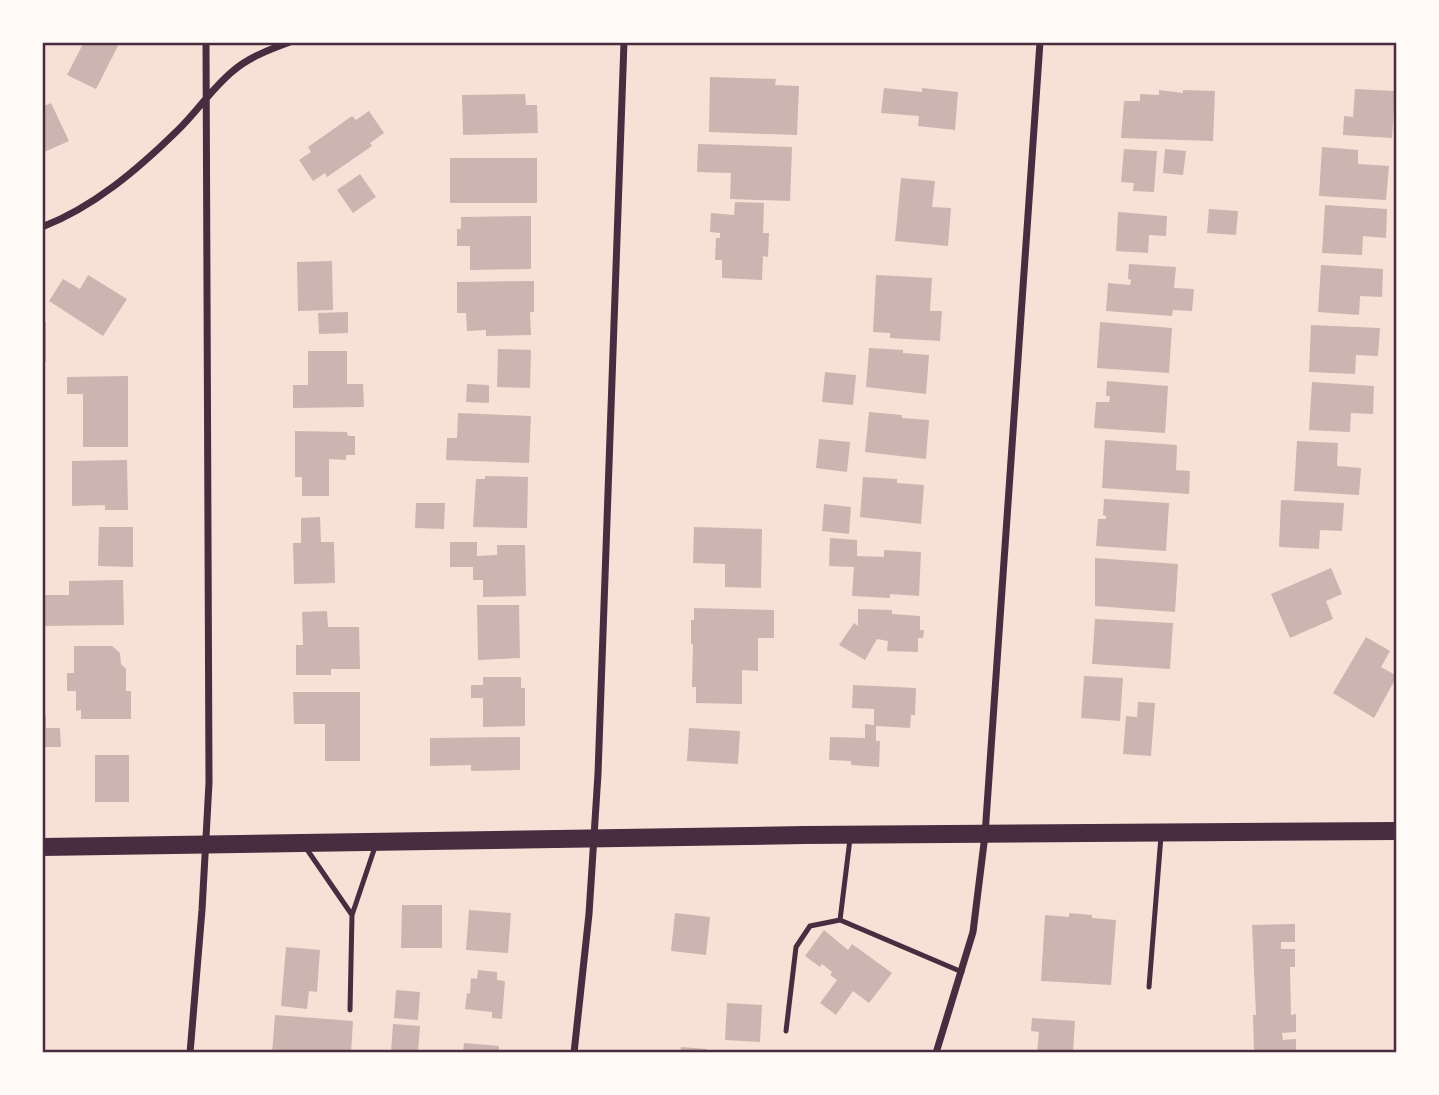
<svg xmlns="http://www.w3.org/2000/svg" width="1439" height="1095" viewBox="0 0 1439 1095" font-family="Overpass,sans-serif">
  <rect width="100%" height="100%" fill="#f7e1d7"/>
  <path fill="#ccb4b1" d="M84,42H120L96,89L67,75Z
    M710,77L776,79L775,85L799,86L797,135L709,132Z
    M884,88L922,92V88L958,92L955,130L918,126L919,116L881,113Z
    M1355,89L1395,91L1392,138L1343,135L1344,116L1353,117Z
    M1159,90L1183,93V90L1215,91L1213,141L1121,138L1124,101H1140V94L1159,95Z
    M525,94L526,105H537L538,133L463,135L462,95Z
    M51,103L69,141L42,153V107Z
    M369,111L384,133L370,143L372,146L327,177L325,173L313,181L299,160L311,152L308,147L352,116L356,120Z
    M698,144L792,147L790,201L730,199L731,173L697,172Z
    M1322,147L1358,150V164L1389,166L1386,200L1319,196Z
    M1124,149L1157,151L1154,192L1133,191L1134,183L1121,182Z
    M1165,149L1186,151L1183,175L1163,173Z
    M450,158H537V203H450Z
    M360,174L376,197L353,213L337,190Z
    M901,178L935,181L932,207L951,208L948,246L895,241Z
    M735,202L764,203L763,233H769L768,257L763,256L762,280L722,278V260H715L716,238H720V233L710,232L711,213L734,215Z
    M1325,205L1387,209L1386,238L1363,236L1362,255L1322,253Z
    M1209,209L1238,211L1236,235L1207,233Z
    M1118,212L1167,216L1166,236L1149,235L1148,253L1116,251Z
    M531,216V269L470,270V246H457V229H461V217Z
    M332,261L333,310L298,311L297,262Z
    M1129,264L1176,267L1174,288L1194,289L1192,311L1173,310L1172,316L1106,311L1108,283L1130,285L1131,280L1128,279Z
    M1321,265L1383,269L1382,297L1360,296L1359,315L1318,312Z
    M88,275L127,299L103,336L49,301L63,279L80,289Z
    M876,275L932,278L930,311H942L940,341L890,338V333L873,332Z
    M534,281V312H530L531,335L486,336V330L467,331L466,313H457V282Z
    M348,312V333L319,334L318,313Z
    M42,322H46V362H42Z
    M1100,322L1172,328L1169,373L1097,368Z
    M1311,325L1380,328L1378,356L1356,355L1355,374L1309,372Z
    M869,348L903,350V353L929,355L926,394L866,387Z
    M498,349L531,350L530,388L497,387Z
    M308,351H347V384H363L364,407L293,408V385H308Z
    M825,372L856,375L853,405L822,402Z
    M128,376V447H83V394H67V377Z
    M1107,381L1168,386L1165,433L1094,428L1096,402H1109L1110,396H1106Z
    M1312,382L1374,386L1373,414L1351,413L1350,432L1309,430Z
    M467,384L489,385V403L466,402Z
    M869,412L902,415V418L929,420L926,459L865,452Z
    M458,413L531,416L529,463L446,460L447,438H457Z
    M295,431L347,432L348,436H355V455H346V460L329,459V496H302V477H295Z
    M819,439L850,442L847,472L816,468Z
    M1105,440L1177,445L1176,470L1190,471L1189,494L1102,488Z
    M1297,441L1338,443L1337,466L1361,468L1359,495L1294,491Z
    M127,460L128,510H105V505L72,506V461Z
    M485,476L528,477L527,528L473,527L476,479H485Z
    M863,477L897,479V483L924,485L921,524L860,517Z
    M1104,499L1169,503L1166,551L1096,546L1098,519H1106V516L1103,515Z
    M1281,500L1344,503L1342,531L1320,530L1319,549L1279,547Z
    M416,503H445L444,529L415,528Z
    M824,504L851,507L849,534L822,531Z
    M320,517L321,542H334L335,583L294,584L293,543H301V518Z
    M99,527H133V567L98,566Z
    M694,527L762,529L761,588L725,587V564L693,563Z
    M830,538L857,540V556L884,557V550L921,552L919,596L890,594V598L852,596L854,567L829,566Z
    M450,542H477V556L497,555V545H525L526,596L483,597V580H473V567H450Z
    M1095,558L1178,564L1175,612L1095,606Z
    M1331,568L1342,594L1326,601L1333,619L1290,638L1271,594Z
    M123,580L124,625L42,626V595H69V581Z
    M477,605H519L520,658L478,660Z
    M694,608L774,610V638H758V671L742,670V704L696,703V687H692L693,644H691V620H694Z
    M858,609L892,610V614L920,616V630H924L923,638H918V652L887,651L888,641L877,639L865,660L839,645L854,623L858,626Z
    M327,611L328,627H359L360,669H331V675H296V645H303L302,612Z
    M1095,619L1173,623L1170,669L1092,664Z
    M1366,637L1390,651L1381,667L1397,676L1374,718L1333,693Z
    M74,646H112L120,653L121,664L126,669V691H131V719H81V710L76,711V691H67V673H74Z
    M1084,676L1123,678L1120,721L1081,718Z
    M483,677H521V688H525V726L483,727V698H471V685H483Z
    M853,685L916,688L915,715H911L910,728L876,726V741H880L879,767L851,765V761L829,760L830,737L865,738V724L874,725V709L852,708Z
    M293,692H360V761H325V724H294Z
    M1138,702L1155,703L1151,756L1123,754L1126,716L1137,717Z
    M42,715H46V728H60L61,747H42Z
    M689,728L740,731L738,764L687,761Z
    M520,737V770L471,771V765L430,766V738Z
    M95,755H129V802H95Z
    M402,905H442V948H401Z
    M469,910L511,913L508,953L466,950Z
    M675,913L710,917L706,955L671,951Z
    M1069,913L1092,915V918L1116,920L1111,985L1041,981L1045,915L1069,917Z
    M1295,924V942H1281V949H1295V967H1290L1291,1015L1296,1014V1032L1282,1033L1283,1040L1296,1039V1053H1254L1253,1015H1256L1252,925Z
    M824,930L848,950L852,944L892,973L869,1003L853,991L836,1015L820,1003L837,980L830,975L832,972L822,964L820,967L805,956Z
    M286,947L320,950L317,992L309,991L307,1009L281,1006Z
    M478,970L497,972V980L505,981L502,1019L492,1018V1012L465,1009L467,993L470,994L471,978L477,979Z
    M396,990L420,992L418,1020L394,1018Z
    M727,1003L762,1005L760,1042L725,1040Z
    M275,1015L353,1021L351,1053H272Z
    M1032,1018L1075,1021L1073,1053H1037L1039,1032L1031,1031Z
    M393,1024L420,1026L418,1052L391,1051Z
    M464,1043L499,1046V1053H463Z
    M681,1047L707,1049V1053H680Z"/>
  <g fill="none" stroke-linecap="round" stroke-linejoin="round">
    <path stroke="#4a2c40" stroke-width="5" d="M850,839L840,920L962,972
      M306,848L352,915
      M1149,987L1161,836
      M350,1010L352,915L376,844
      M786,1031L796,947L810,926L840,920"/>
    <path stroke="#4a2c40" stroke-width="7" d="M42,227C94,207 138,169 177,131C197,112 212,88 233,71C249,57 271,49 290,42
      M190,1053L202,910L209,783L206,42
      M574,1053L589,914L598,774L624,42
      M936,1053L973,932L985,835L1040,42"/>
    <path stroke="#4a2c40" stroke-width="18" d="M42,847L805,835L1397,831"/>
  </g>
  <rect width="1439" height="1095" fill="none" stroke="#fffaf5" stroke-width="88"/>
  <rect x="44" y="44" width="1351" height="1007" fill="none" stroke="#4a2c40" stroke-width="2.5"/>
</svg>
